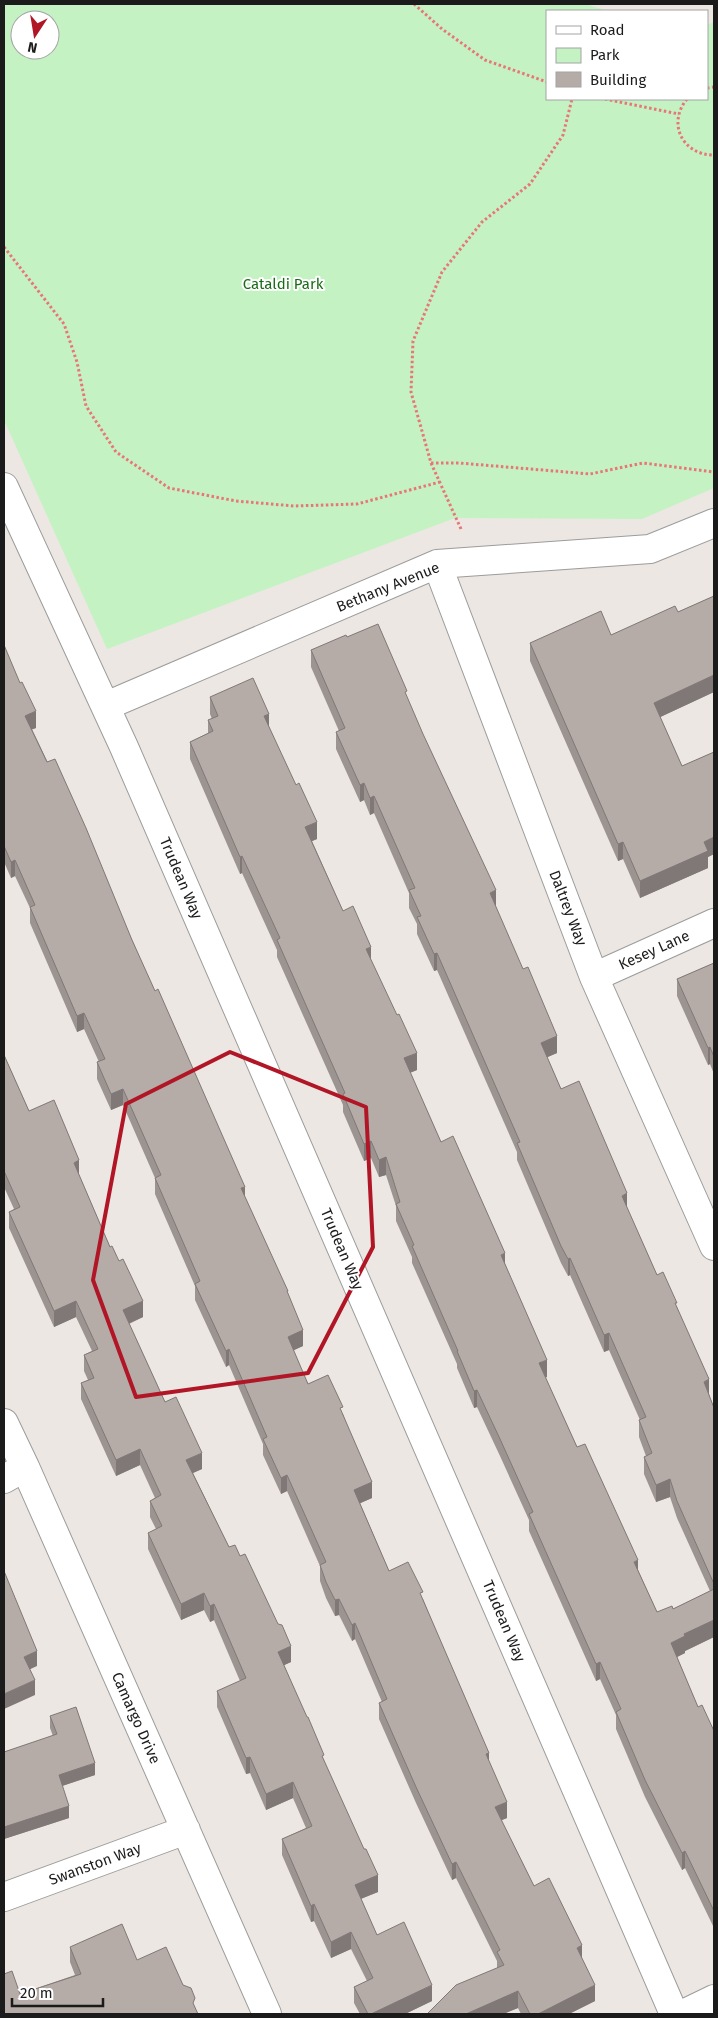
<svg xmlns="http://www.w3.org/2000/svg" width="718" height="2018" viewBox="0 0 718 2018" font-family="'Fira Sans',sans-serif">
  <rect width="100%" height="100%" fill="#ece7e2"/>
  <path fill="#c4f2c3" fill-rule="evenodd" d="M4,4H584L609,11H547V99H707V25L714,22V488L642,519L455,518L107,649L4,420ZM20,20H50V50H20Z"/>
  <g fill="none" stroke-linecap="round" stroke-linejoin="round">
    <defs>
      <path id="minor" d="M4,487L124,747L674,2014
        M437,564L594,977L714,1246
        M106,706L437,564L650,549L714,523
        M594,977L714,923
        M4,1423L25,1467L267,2014
        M4,1479L25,1467
        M4,1897L186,1830
        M683,2014L714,1999"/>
    </defs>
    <use href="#minor" stroke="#9c9c9c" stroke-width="30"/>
    <path stroke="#e97677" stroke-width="3" stroke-dasharray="2.5 2.5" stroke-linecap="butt" d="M414,4L442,29L485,60L547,82
      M707,88L714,87
      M605,99L679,114
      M687,99C667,123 682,155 714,155
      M4,247L64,324L77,362L86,406L116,452L169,488L236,501L294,506L357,504L440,482
      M431,463H459L590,474L643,463L714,472
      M461,529L431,463L411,392L413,341L442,272L482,222L530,184L563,135L572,99"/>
    <use href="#minor" stroke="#fff" stroke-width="28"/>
  </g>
  <path fill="#9c9490" d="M714,596V692L660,717L682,766L714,752V854L708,857V868L640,898L623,859L618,861L530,661V643L611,635L678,612Z
    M347,637L407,698L557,1053L547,1057L561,1089L627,1209L657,1275L677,1307L714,1408V1637L685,1651V1653L677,1657L698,1707L714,1731V1928L685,1868L682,1870L645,1797L616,1729V1715L600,1679L596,1681L529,1531V1520L500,1456L477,1407L474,1408L457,1368V1364L412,1263V1257L396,1221V1206L386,1175L379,1177L371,1158L364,1161L343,1112V1105L277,957V950L242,873L240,874L190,759V742L208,733V720L212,719L210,714V697L269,727L317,839L312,841L343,911L371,961L417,1070L410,1073L441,1142L505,1264L547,1377H545L577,1447L638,1570L657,1612L673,1609L710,1591L677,1518L670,1497L656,1502L644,1474V1457L646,1456L639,1437V1420H640L609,1350L604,1352L570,1275L568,1276L561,1263L517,1160V1152L437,970L434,971L417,934V924L409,908V893L374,813L370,815L364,800L360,802L336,749V732L339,731L311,667V650Z
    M4,645L36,728L32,729L132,940L288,1295L303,1346L293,1350L308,1384L343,1414L372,1498L360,1503L389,1571L423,1599L489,1762L507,1818L501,1820L534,1886L582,1959L595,2001L569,2014H521L518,2008L503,2014H427L497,1968V1961L456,1878L452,1880L416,1803L379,1719V1703L382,1702L355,1639L352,1641L339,1615L335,1616L326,1598L320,1581V1566L287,1491L281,1494L263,1455V1444L229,1365L226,1367L195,1300V1286L155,1194V1178L123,1105L111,1110L97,1079V1062H99L84,1029L77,1032L30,923V908L15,876L11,878L4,862Z
    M714,963V1074L710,1064L708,1065L677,996V979Z
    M4,1055L29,1111L79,1175L110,1247L143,1317L129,1324L165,1402L202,1469L193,1473L229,1547L291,1662L284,1665L324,1761L378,1892L361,1899L377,1935L432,2001L405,2014H360L354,2003V1987L367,1981L351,1949L331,1958L314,1921L311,1922L282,1855V1839L306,1828L293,1798L266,1810L250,1773L246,1774L217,1707V1691L240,1681L214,1620L210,1622L204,1610L181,1620L148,1549V1533L156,1529L150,1517V1501L155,1498L140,1465L116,1476L81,1399V1383L88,1380L84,1371V1355L92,1351L76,1317L54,1327L9,1228V1212L14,1209L4,1187Z
    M50,1716L95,1775L62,1786L69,1818L4,1839V1752L53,1736L50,1728Z
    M70,1947L137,1960L183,1985L195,2008L20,1994L75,1975L70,1962Z"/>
  <path fill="#7f7876" d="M714,675V692L654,720V703Z
    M36,711V728L25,732V716Z
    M269,714V732L264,716Z
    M364,783V800L360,802V785Z
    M374,796V813L370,815V798Z
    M317,822V839L305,844V827Z
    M714,837V854L708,857V868L640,898V881L704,842Z
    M623,842V859L618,861V844Z
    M242,856V873L240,874V857Z
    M15,860V876L11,878V862Z
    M496,890V907L490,893Z
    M371,947V964L366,949Z
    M437,953V970L434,971V954Z
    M84,1013V1029L77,1032V1016Z
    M557,1036V1053L541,1060V1043Z
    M710,1047V1064L708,1065V1048Z
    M417,1053V1070L404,1075V1058Z
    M123,1089V1105L111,1110V1094Z
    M371,1141V1158L364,1161V1144Z
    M386,1157V1175L379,1177V1160Z
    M79,1160V1176L74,1163Z
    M245,1187V1203L241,1188Z
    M627,1193V1210L622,1196Z
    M505,1253V1270L501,1255Z
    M570,1258V1275L568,1276V1259Z
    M76,1301V1317L54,1327V1311Z
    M143,1301V1317L123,1326V1310Z
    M303,1330V1346L288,1353V1337Z
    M609,1333V1350L604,1352V1335Z
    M229,1349V1365L226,1367V1351Z
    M547,1360V1377L539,1380V1363Z
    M709,1379V1397L704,1382Z
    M477,1390V1407L474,1408V1391Z
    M140,1449V1465L116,1476V1460Z
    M202,1453V1469L186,1476V1460Z
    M287,1475V1491L281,1494V1478Z
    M670,1479V1497L656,1502V1485Z
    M372,1482V1498L354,1506V1490Z
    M638,1560V1577L634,1562Z
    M204,1593V1610L181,1620V1604Z
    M339,1599V1615L335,1616V1600Z
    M214,1604V1620L210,1622V1606Z
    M714,1620V1637L685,1651V1653L671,1660V1643L684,1634Z
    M355,1623V1639L352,1641V1625Z
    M291,1646V1662L278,1668V1652Z
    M37,1651V1666L24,1672V1657Z
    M600,1662V1679L596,1681V1664Z
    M35,1680V1695L4,1709V1694Z
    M489,1753V1769L486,1754Z
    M250,1757V1773L246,1774V1758Z
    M95,1763V1775L59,1787V1775Z
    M293,1782V1798L266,1810V1794Z
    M507,1802V1818L495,1823V1807Z
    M69,1806V1818L4,1839V1827Z
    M685,1851V1868L682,1870V1853Z
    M456,1862V1878L452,1880V1864Z
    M378,1875V1892L355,1901V1885Z
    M314,1904V1921L311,1922V1906Z
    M351,1932V1949L331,1958V1942Z
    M582,1945V1961L577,1948Z
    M432,1985V2001L405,2014H371Z
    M595,1985V2001L569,2014H538Z
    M518,1991V2008L503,2014H466Z"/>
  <path fill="#b5aca8" stroke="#7f7876" d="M714,596V675L654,703L682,766L714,752V837L704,842L708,851L640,881L623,842L618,844L530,643L601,611L611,635L675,606L678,612Z
    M378,624L407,691L405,692L423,734L496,890L490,893L523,969L528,967L557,1036L541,1043L561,1089L579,1081L627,1193L622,1196L657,1275L663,1272L677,1303H675L709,1379L704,1382L714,1408V1584L677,1501L670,1479L656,1485L644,1457L652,1453L639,1420L646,1417L609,1333L604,1335L570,1258L568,1259L561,1246L517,1143L520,1142L437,953L434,954L417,917L421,916L409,890L415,888L374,796L370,798L364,783L360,785L336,732L345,728L311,650L346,635L347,637Z
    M4,645L20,683L22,682L36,711L25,716L47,762L55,759L86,828L132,940L155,991L158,989L245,1187L241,1188L288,1291H287L303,1330L288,1337L308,1384L328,1375L343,1407L340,1408L372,1482L354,1490L389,1571L408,1562L423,1592L420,1593L489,1753L486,1754L507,1802L495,1807L534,1886L549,1878L582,1945L577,1948L595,1985L538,2014H530L518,1991L466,2014H427L456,1985L504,1965L497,1952L500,1950L456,1862L452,1864L416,1787L379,1703L387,1699L355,1623L352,1625L339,1599L335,1600L326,1582L320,1565L326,1562L287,1475L281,1478L263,1439L267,1437L229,1349L226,1351L195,1284L200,1281L155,1178L161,1175L123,1089L111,1094L97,1062L105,1059L84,1013L77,1016L30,907L35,905L15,860L11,862L4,846Z
    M253,678L269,714L264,716L296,785L299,783L317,822L305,827L343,911L353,906L371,947L366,949L397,1015L399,1014L417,1053L404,1058L441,1142L453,1136L505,1253L501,1255L547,1360L539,1363L577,1447L585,1444L638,1560L634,1562L657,1612L672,1606L673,1609L714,1589V1620L684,1634L685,1636L671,1643L698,1707L702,1705L714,1731V1911L685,1851L682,1853L645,1780L616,1712L621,1709L600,1662L596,1664L529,1514L533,1512L500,1439L477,1390L474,1391L457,1351H458L412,1246L414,1245L396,1204L400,1202L386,1157L379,1160L371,1141L364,1144L343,1094L345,1093L277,940L280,938L242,856L240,857L190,742L213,731L208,720L218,716L210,697Z
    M714,963V1057L710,1047L708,1048L677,979Z
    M4,1055L29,1111L54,1100L79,1160L74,1163L110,1247L112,1246L119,1261L123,1259L143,1301L123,1310L165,1402L176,1397L202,1453L186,1460L229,1547L235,1545L240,1556L245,1554L278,1624L282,1625L291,1646L278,1652L307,1717H308L324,1755L322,1756L364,1849H366L378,1875L355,1885L377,1935L404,1922L432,1985L371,2014H368L354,1987L373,1978L351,1932L331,1942L314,1904L311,1906L282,1839L312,1826L293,1782L266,1794L250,1757L246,1758L217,1691L246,1678L214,1604L210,1606L204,1593L181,1604L148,1533L162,1526L150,1501L161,1495L140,1449L116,1460L81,1383L94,1378L84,1355L98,1349L76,1301L54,1311L9,1212L20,1207L4,1171Z
    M4,1571L37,1651L24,1657L35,1680L4,1694Z
    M76,1707L95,1763L59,1775L69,1806L4,1827V1752L57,1734L50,1716Z
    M122,1924L137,1960L166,1947L183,1985L191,1988L195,1998L193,2003L198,2014H4V1974L12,1971L20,1994L81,1974L70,1947Z"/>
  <path fill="none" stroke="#b11627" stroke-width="4" stroke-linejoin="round" d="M230,1052L366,1107L373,1247L308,1373L136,1397L93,1280L126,1104Z"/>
  <g text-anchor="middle" stroke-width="4" stroke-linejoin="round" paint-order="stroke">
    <g font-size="15" fill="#196c17" stroke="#fff">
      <text x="283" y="289">Cataldi Park</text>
    </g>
    <g font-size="15" fill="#1b1b1b" stroke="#fff">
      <text transform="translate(388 587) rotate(-22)" y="5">Bethany Avenue</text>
      <text transform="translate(181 878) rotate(67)" y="5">Trudean Way</text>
      <text transform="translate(568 908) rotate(69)" y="5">Daltrey Way</text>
      <text transform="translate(654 950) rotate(-24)" y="5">Kesey Lane</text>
      <text transform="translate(342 1249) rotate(67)" y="5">Trudean Way</text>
      <text transform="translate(504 1621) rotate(67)" y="5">Trudean Way</text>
      <text transform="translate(136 1718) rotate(66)" y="5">Camargo Drive</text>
      <text transform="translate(95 1864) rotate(-20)" y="5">Swanston Way</text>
    </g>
  </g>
  <rect width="718" height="2018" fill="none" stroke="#1b1b1b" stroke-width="10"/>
  <rect x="546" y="10" width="162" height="90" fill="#ffffff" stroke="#a4a4a4"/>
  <rect x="556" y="26" width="25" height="8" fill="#ffffff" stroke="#a4a4a4"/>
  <text x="590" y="35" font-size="15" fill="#1b1b1b">Road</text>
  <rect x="556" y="48" width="25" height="15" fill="#c4f2c3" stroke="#a4a4a4"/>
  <text x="590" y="60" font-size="15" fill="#1b1b1b">Park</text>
  <rect x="556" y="72" width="25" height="15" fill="#b5aca8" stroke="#a4a4a4"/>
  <text x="590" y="85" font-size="15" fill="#1b1b1b">Building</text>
  <g transform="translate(35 35) rotate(192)"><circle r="24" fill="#ffffff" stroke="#a4a4a4"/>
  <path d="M0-4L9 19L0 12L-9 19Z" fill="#b11627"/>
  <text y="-8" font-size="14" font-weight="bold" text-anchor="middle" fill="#1b1b1b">N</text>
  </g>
  <path d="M12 1998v8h91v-8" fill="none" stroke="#1b1b1b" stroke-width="2.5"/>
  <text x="20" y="1998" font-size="15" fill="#1b1b1b" stroke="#ffffff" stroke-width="4" paint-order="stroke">20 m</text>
</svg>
